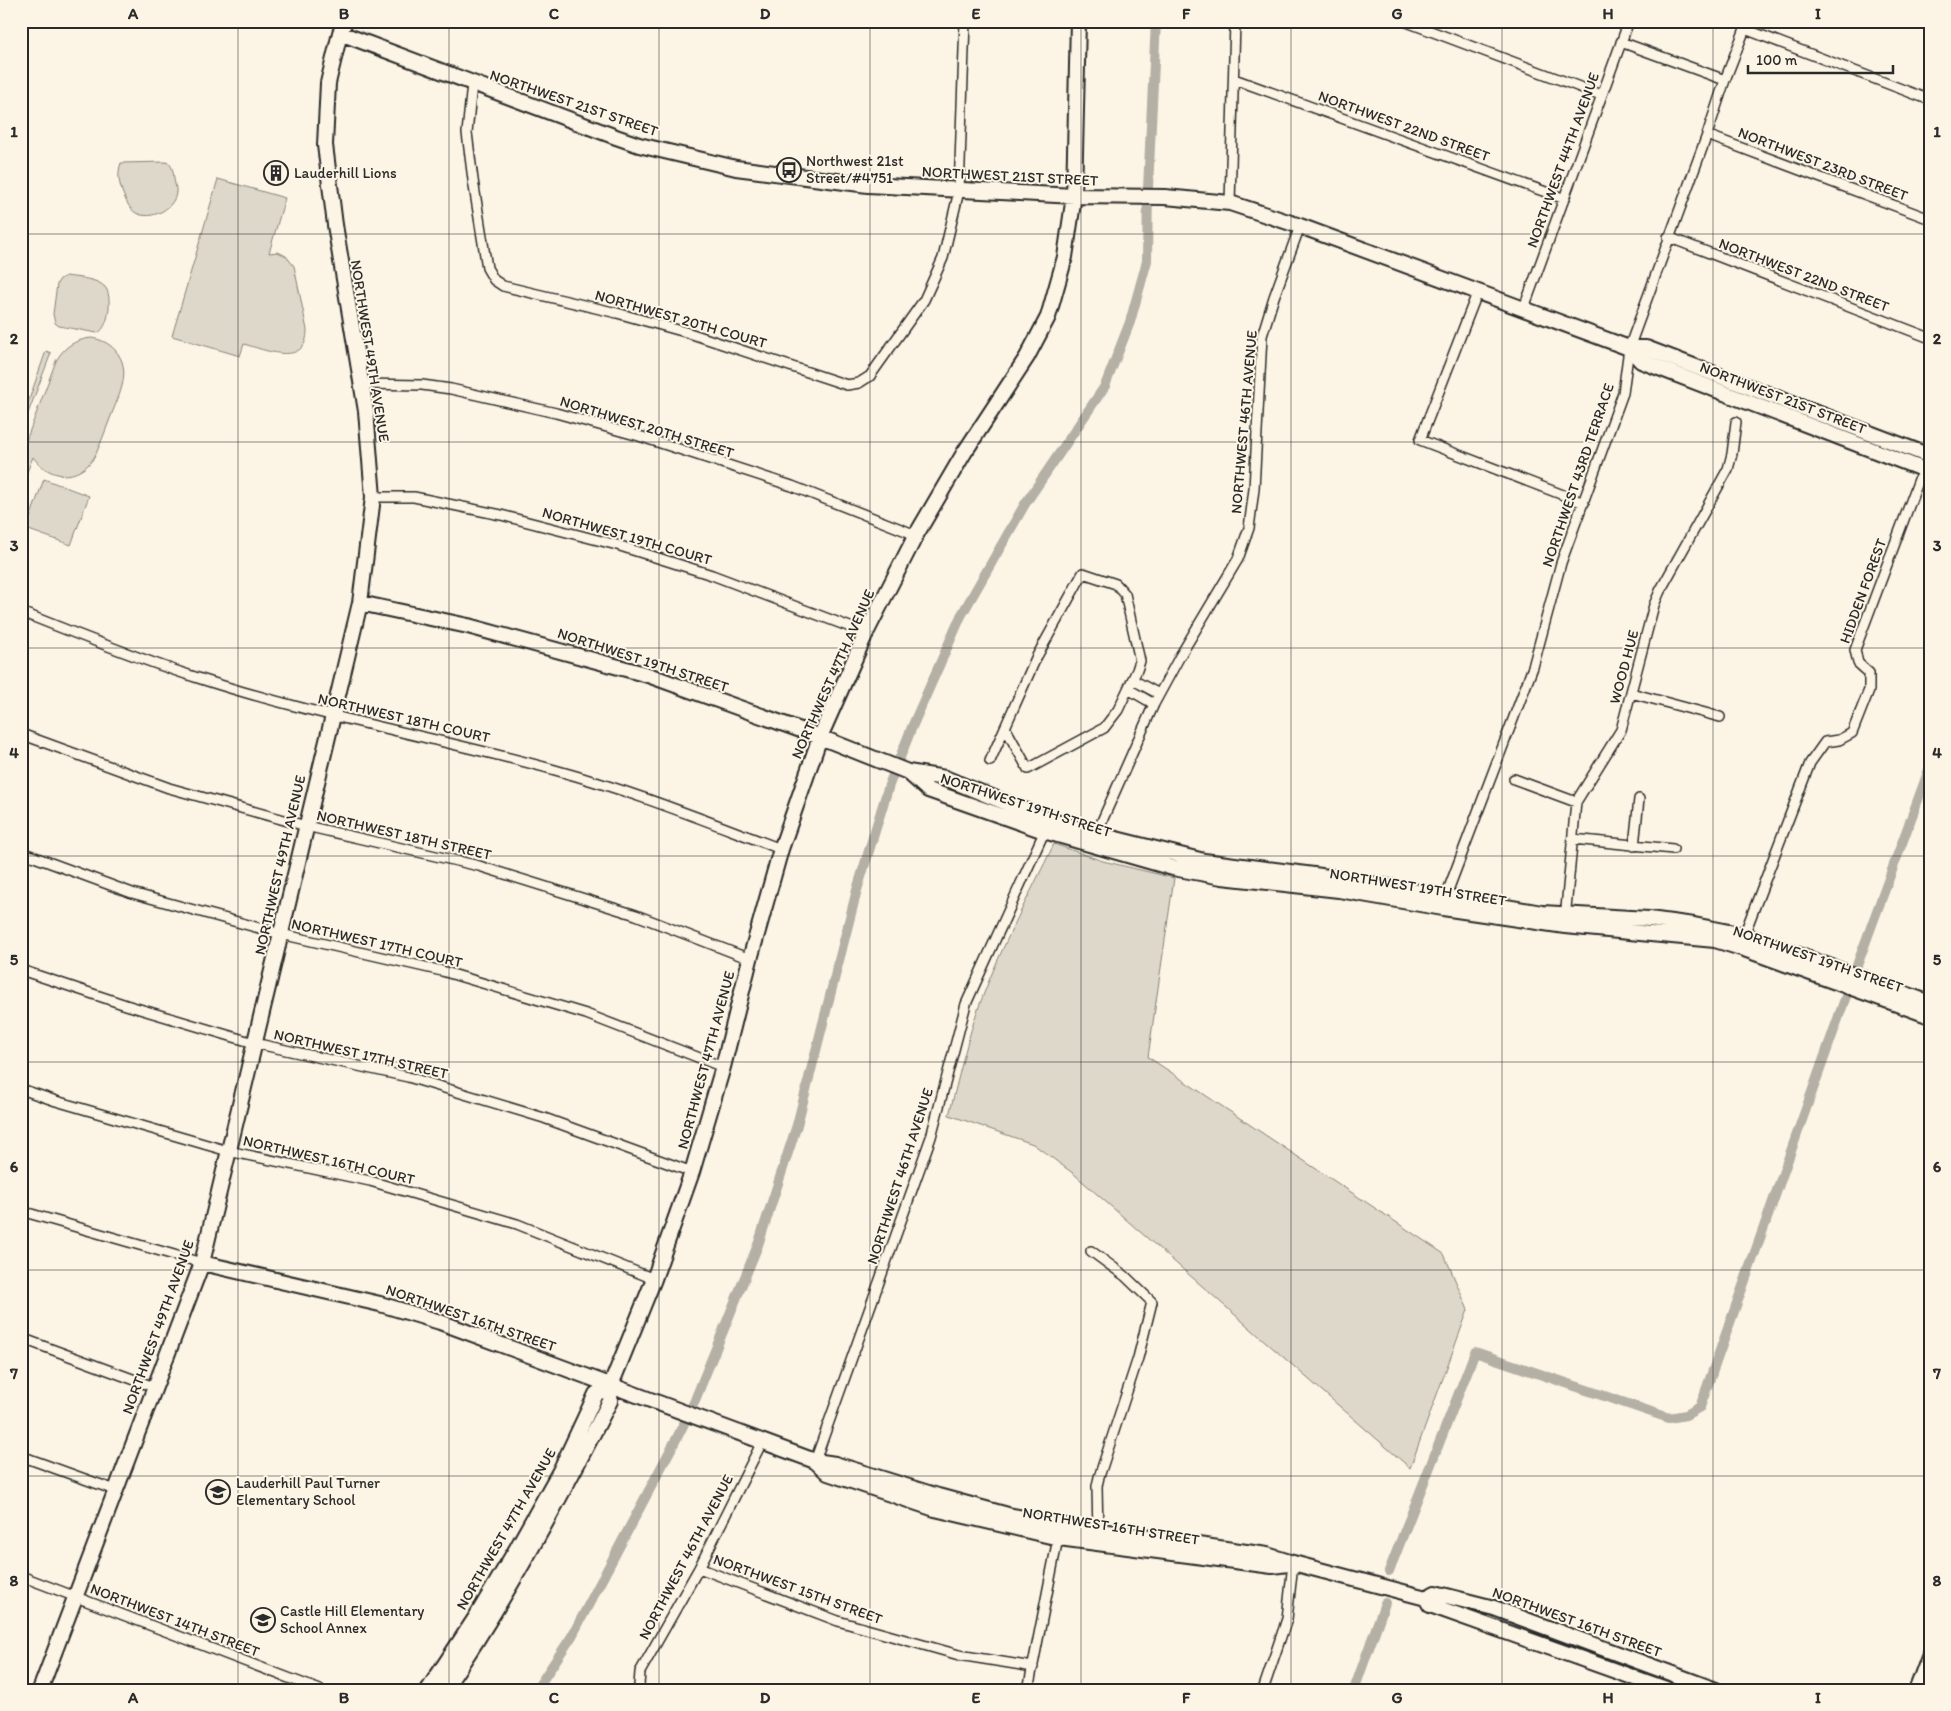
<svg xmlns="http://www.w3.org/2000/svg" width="1951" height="1711" viewBox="0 0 1951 1711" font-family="Itim,sans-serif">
  <rect width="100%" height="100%" fill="#fcf5e5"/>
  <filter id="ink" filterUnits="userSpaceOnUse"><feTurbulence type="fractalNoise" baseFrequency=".02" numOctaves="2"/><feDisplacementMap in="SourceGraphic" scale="10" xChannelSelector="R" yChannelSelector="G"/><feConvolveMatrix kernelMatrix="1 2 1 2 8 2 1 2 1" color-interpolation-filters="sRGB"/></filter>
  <g filter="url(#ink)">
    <path fill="#ded8ca" stroke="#84827a" d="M165,162L169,163C173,168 173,172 174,178C174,183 177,188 176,193C174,209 151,221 136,213C129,209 126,200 123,194C119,183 117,174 121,163Z
      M218,179L285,198L269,253L278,252L286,256L294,266L307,330C307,368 265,350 244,344L240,356L172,336Z
      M66,276C78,278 96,278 105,287C113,295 109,330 97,333L59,326L55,323L53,314L57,284L60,279Z
      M91,338C100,339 109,343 115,350C133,370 119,395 111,416C106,429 101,443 95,456C79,482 50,480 33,457L21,487V454L56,361C64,347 74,340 91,338Z
      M46,351L51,353L25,421L22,420Z
      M44,479L89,496L71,545L26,529Z
      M1054,844L1103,861L1174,878L1148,1057L1444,1254L1468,1310L1410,1468L1074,1174L1033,1144L949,1115C959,1077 967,1038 981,1001C1001,947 1029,896 1054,844Z"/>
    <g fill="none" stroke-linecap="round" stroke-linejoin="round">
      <path stroke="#b4b0a5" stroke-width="10" d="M1389,1571L1475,1352L1669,1418L1686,1415L1700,1407L1856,968L1930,767
        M536,1690L572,1636L681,1430L695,1400L758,1245L797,1125L857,890L889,785L912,727L961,616L1025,504L1105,386L1130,322L1147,261L1148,188L1156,21
        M1354,1690L1385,1603"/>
      <defs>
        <path id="street" d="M1404,21L1601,95
          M1745,29L1930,100
          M1621,42L1725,80
          M1234,79L1565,199
          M472,84L467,133L473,180L487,268L494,280L503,286L617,313L689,333L847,385L859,383L870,376L924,300L943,258L959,191L965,21
          M1707,135L1930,219
          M1230,203L1235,21
          M1668,237L1930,338
          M1478,291L1420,440L1584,503
          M1524,308L1629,21
          M362,384L422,385L451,389L556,413L639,436L792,486L916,535
          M373,497H414L501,515L617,545L712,575L866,633
          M21,612C80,635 138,659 198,678C314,716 436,737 555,770C632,791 706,821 781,849
          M1133,680L1159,694
          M1128,689L1154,704
          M1631,693L1720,717
          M21,734L169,788L306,826L479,866L636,915L750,959
          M990,761L1036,658L1083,573L1116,584L1125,594L1140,661L1137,670L1118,710L1104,728L1028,769L1006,729
          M1514,779L1576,802
          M1094,839L1154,704L1180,656L1238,559L1249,528L1254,489L1262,336L1274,297L1300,226
          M1573,839L1673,849
          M1634,846L1639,799
          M21,852L132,893L281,934L442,971L586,1014L723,1067
          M1444,901L1533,667L1561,563L1623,393L1629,348L1707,135L1725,80L1748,21
          M1565,919L1576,802L1621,730L1654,605L1660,591L1728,469L1732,454L1736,422
          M1744,935L1810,763L1825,742L1839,740L1852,733L1869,690V673L1858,663L1855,650L1924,466
          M21,970L126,1005L254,1043L408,1077L544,1118L692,1172
          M21,1089L56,1101L228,1151L370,1181L517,1224L654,1279
          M21,1211L202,1263
          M1091,1251L1125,1276L1152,1302L1138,1358L1099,1477L1097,1486L1098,1534
          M21,1338L154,1387
          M21,1456L115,1490
          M815,1461L931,1137L966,1004L1046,828
          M699,1568L838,1621L959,1655L1033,1667
          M21,1576L320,1690
          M642,1690L639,1686L640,1672L699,1568L762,1442
          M1028,1690L1059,1533
          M1263,1690L1287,1619L1293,1563"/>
        <path id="secondary" d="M340,33L616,137L639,145L736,168L868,185L1074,196L1165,197L1230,203L1300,226L1629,348H1646L1930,456
          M1629,348L1641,361L1930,472
          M360,603L468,626L648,675L820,737L908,772L945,778L1049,820L1096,834L1204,861L1337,878L1542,913L1649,919L1694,925L1744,935L1930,1003
          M909,773L928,790L1044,831L1173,868L1222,877L1339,890L1443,908L1565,926L1715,940L1744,949L1930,1016
          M202,1263L380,1304L440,1322L815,1461L835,1464L938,1496L1008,1515L1060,1525L1267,1555L1293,1563L1426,1598L1430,1605L1669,1690
          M815,1461L828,1473L935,1509L1059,1538L1272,1566L1288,1564
          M1426,1598L1435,1593L1494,1608L1716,1690
          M40,1690L202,1263L360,603L373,497L366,411L335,225L325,145L328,83L340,33L345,21
          M428,1690L476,1617L517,1548L560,1471L596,1394L611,1385
          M444,1690C507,1598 559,1500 610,1401L611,1385L654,1279L692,1172L723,1067L750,959L781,849L820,737L866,633L916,535L964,453L1027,357L1048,317L1065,257L1074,196L1078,21"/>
        <path id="primary" d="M1917,1690L1930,1655"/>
      </defs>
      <use href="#street" stroke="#2b2b2b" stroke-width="12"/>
      <use href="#secondary" stroke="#2b2b2b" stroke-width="18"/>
      <use href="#primary" stroke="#2b2b2b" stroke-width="19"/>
      <use href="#street" stroke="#fcf5e5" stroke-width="9"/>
      <use href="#secondary" stroke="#fcf5e5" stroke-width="14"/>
      <use href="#primary" stroke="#fcf5e5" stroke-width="15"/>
    </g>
  </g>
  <path fill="none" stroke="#2b2b2b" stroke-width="1" stroke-opacity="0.55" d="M238,21V1690M449,21V1690M659,21V1690M870,21V1690M1081,21V1690M1291,21V1690M1502,21V1690M1713,21V1690M21,234H1930M21,442H1930M21,648H1930M21,856H1930M21,1062H1930M21,1270H1930M21,1476H1930"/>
  <defs>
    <symbol id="bus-ring" viewBox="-11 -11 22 22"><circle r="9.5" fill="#fcf5e5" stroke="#2b2b2b" stroke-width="1.5"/><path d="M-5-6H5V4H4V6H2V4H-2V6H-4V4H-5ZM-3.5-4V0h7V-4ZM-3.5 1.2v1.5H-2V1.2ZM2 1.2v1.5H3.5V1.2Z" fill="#2b2b2b"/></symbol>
    <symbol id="building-ring" viewBox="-11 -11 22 22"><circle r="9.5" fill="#fcf5e5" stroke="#2b2b2b" stroke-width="1.5"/><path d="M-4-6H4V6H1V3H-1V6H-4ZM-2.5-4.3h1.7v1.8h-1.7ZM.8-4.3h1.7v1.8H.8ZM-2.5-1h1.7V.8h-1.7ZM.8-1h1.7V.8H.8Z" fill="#2b2b2b"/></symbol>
    <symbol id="school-ring" viewBox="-11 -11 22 22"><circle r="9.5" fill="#fcf5e5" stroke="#2b2b2b" stroke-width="1.5"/><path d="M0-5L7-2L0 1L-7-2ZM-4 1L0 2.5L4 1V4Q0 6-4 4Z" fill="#2b2b2b"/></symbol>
  </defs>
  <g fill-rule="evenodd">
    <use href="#bus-ring" x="775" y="156" width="28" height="28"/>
    <use href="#building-ring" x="262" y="159" width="28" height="28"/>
    <use href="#school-ring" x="204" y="1478" width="28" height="28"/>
    <use href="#school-ring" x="249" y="1606" width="28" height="28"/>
  </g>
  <g text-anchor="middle" stroke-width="4" stroke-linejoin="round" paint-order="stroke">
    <g font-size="15" fill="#2b2b2b" stroke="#fcf5e5">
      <text transform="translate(574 103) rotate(19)" y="5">NORTHWEST 21ST STREET</text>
      <text transform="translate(1404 126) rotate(20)" y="5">NORTHWEST 22ND STREET</text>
      <text transform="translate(1563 160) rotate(-70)" y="5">NORTHWEST 44TH AVENUE</text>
      <text transform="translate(1823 164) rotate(21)" y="5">NORTHWEST 23RD STREET</text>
      <text transform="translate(1010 176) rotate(3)" y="5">NORTHWEST 21ST STREET</text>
      <text transform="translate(1804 275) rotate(21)" y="5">NORTHWEST 22ND STREET</text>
      <text transform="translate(681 319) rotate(16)" y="5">NORTHWEST 20TH COURT</text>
      <text transform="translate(370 351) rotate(81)" y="5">NORTHWEST 49TH AVENUE</text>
      <text transform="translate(1783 398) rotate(21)" y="5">NORTHWEST 21ST STREET</text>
      <text transform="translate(1244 422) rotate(-85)" y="5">NORTHWEST 46TH AVENUE</text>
      <text transform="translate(647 427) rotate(17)" y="5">NORTHWEST 20TH STREET</text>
      <text transform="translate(1578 475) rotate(-71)" y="5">NORTHWEST 43RD TERRACE</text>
      <text transform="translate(627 536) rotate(16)" y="5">NORTHWEST 19TH COURT</text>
      <text transform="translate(1863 591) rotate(-70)" y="5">HIDDEN FOREST</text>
      <text transform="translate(643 660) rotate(18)" y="5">NORTHWEST 19TH STREET</text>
      <text transform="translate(1624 667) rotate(-75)" y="5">WOOD HUE</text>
      <text transform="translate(833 674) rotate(-66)" y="5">NORTHWEST 47TH AVENUE</text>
      <text transform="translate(404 718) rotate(13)" y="5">NORTHWEST 18TH COURT</text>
      <text transform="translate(1026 805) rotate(18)" y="5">NORTHWEST 19TH STREET</text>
      <text transform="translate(404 835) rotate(13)" y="5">NORTHWEST 18TH STREET</text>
      <text transform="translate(280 865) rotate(-77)" y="5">NORTHWEST 49TH AVENUE</text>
      <text transform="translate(1418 887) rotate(9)" y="5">NORTHWEST 19TH STREET</text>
      <text transform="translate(377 943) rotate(13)" y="5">NORTHWEST 17TH COURT</text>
      <text transform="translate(1818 959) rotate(19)" y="5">NORTHWEST 19TH STREET</text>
      <text transform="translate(361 1054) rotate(13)" y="5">NORTHWEST 17TH STREET</text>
      <text transform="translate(706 1060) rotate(-75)" y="5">NORTHWEST 47TH AVENUE</text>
      <text transform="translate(329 1160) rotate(13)" y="5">NORTHWEST 16TH COURT</text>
      <text transform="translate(900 1176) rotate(-72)" y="5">NORTHWEST 46TH AVENUE</text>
      <text transform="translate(471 1318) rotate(19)" y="5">NORTHWEST 16TH STREET</text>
      <text transform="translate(158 1327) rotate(-70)" y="5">NORTHWEST 49TH AVENUE</text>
      <text transform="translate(1111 1526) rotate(9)" y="5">NORTHWEST 16TH STREET</text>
      <text transform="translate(506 1529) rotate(-60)" y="5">NORTHWEST 47TH AVENUE</text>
      <text transform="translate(686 1557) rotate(-62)" y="5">NORTHWEST 46TH AVENUE</text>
      <text transform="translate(798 1589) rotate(20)" y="5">NORTHWEST 15TH STREET</text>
      <text transform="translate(175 1620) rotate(21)" y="5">NORTHWEST 14TH STREET</text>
      <text transform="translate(1577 1622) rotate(20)" y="5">NORTHWEST 16TH STREET</text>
    </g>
    <g font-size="15" fill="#2b2b2b" stroke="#fcf5e5" text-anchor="start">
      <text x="806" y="166">Northwest 21st<tspan x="806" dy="17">Street/#4751</tspan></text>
      <text x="294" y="178">Lauderhill Lions</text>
      <text x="236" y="1488">Lauderhill Paul Turner<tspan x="236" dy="17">Elementary School</tspan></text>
      <text x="280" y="1616">Castle Hill Elementary<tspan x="280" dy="17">School Annex</tspan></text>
    </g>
  </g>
  <rect width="1951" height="1711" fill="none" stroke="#fcf5e5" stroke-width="55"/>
  <path d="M1748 65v8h145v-8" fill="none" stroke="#2b2b2b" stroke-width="2.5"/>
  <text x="1756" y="65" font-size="15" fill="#2b2b2b" stroke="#fcf5e5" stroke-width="4" paint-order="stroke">100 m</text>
  <rect x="28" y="28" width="1896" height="1656" fill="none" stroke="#2b2b2b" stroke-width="2"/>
  <g font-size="16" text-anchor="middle" font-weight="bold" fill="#2b2b2b">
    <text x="133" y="19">A</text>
    <text x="344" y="19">B</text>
    <text x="554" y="19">C</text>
    <text x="765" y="19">D</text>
    <text x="976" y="19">E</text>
    <text x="1186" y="19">F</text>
    <text x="1397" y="19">G</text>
    <text x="1608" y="19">H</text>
    <text x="1818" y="19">I</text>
    <text x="14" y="137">1</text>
    <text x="1937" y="137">1</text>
    <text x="14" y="344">2</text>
    <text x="1937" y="344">2</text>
    <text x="14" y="551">3</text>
    <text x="1937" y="551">3</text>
    <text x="14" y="758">4</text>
    <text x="1937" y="758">4</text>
    <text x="14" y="965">5</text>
    <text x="1937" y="965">5</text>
    <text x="14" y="1172">6</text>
    <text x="1937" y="1172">6</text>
    <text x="14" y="1379">7</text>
    <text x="1937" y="1379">7</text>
    <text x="14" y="1586">8</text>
    <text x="1937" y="1586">8</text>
    <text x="133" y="1703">A</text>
    <text x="344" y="1703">B</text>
    <text x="554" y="1703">C</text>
    <text x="765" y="1703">D</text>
    <text x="976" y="1703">E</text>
    <text x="1186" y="1703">F</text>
    <text x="1397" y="1703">G</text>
    <text x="1608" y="1703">H</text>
    <text x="1818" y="1703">I</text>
  </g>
</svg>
